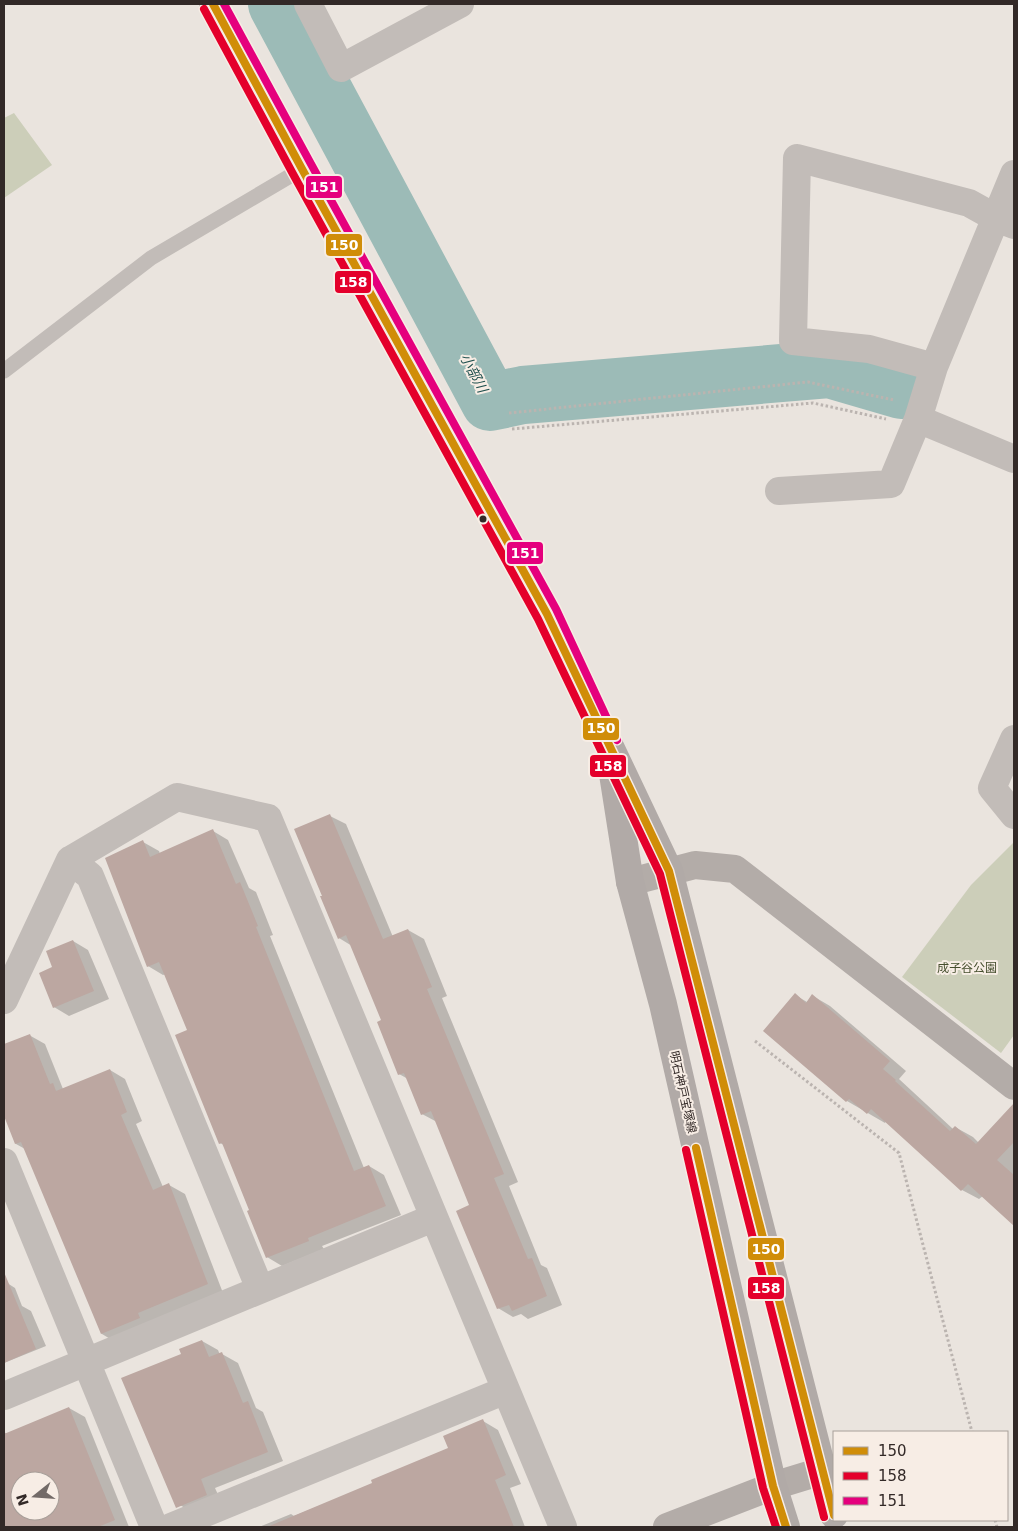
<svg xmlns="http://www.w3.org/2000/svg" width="1018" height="1531" viewBox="0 0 1018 1531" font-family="'DejaVu Sans','Noto Sans JP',sans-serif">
  <rect width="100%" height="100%" fill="#eae4de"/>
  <path fill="#ccceb9" d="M14,113L52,165L4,198V118Z
    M1014,842V1035L1001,1053L902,977L971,885Z"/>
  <path fill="#0003" fill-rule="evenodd" d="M330,816L346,824L393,937L408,930L424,939L447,996L442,998L518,1182L509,1186L541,1265L547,1268L562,1305L528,1319L521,1314L513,1317L498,1308L471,1206L437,1122L422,1114L408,1079L399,1074L383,1021L352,946L339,938L323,896Z
    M213,831L228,840L249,888L256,892L273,935L270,936L364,1168L369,1166L384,1175L401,1215L322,1246L324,1249L282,1266L267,1257L251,1211L224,1145L220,1143L189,1031L166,974L163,975L148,966L143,842L159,851L160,854Z
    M73,941L88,950L109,999L69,1016L54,1007V968Z
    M795,995L807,1002L813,996L830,1006L906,1071L899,1079L953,1129L955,1127L973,1137L979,1143L1008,1112L1014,1116V1225L983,1196L979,1199L962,1190L886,1121L885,1123L847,1101Z
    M29,1035L45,1044L63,1089L110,1070L125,1079L142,1121L136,1124L163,1187L169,1185L185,1194L223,1293L117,1343L102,1334L25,1149L16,1144L4,1113V1109L6,1108L4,1103V1045Z
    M4,1281L15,1288L22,1306L31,1311L46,1346L4,1363Z
    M202,1341L218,1350L220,1355L222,1354L238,1363L256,1408L263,1412L283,1461L215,1488L220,1499L190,1511L175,1502L182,1355Z
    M69,1408L85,1417L129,1527H4V1432L7,1434ZM20,1481H50V1511H20Z
    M483,1421L498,1430L521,1484L510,1488L525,1527H259L291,1514L294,1516L374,1484L450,1449Z"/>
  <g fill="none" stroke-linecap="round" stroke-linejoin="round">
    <path stroke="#9cbbb7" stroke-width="58" d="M277,4L490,402L523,395L829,369L901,390"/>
  </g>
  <path fill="#bca7a1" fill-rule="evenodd" d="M330,814L383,939L408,929L432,987L427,989L504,1174L494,1178L528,1259L532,1258L547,1296L512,1311L509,1305L497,1309L456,1211L469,1205L431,1111L421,1115L404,1073L398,1075L377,1022L381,1020L346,935L338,939L320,896H322L294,829Z
    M213,829L236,884L240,882L258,926L256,927L354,1171L369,1165L386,1206L308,1238L309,1241L266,1258L247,1211L249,1210L222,1143L219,1144L175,1035L187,1030L159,962L147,967L105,858L143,840L150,857Z
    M73,940L94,991L53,1008L39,973L52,967L46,951Z
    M795,993L806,1003L812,994L890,1061L883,1069L896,1080L895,1081L950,1131L955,1126L976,1144L1014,1103V1142L997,1160L1014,1175V1226L968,1184L961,1191L871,1109L867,1114L849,1099L846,1102L763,1031Z
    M30,1034L50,1084L53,1083L56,1091L110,1069L127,1112L121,1115L153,1190L169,1183L208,1284L138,1313L140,1318L101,1334L21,1142L15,1144L4,1116V1044Z
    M4,1272L36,1349L4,1363Z
    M202,1340L209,1357L222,1352L243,1403L248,1401L268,1452L201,1479L207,1495L176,1508L121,1378L181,1354L179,1349Z
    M69,1407L115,1520L98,1527H4V1434ZM20,1481H50V1511H20Z
    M483,1419L506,1475L495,1480L514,1527H267L372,1483L371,1480L448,1448L443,1436Z"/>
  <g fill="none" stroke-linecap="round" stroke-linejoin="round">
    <path stroke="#bbb4b0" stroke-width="3" stroke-dasharray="2.5 2.5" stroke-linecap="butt" d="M509,413L808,382L894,400
      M512,429L813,403L886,419
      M755,1041L899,1153L972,1432
      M995,1520L997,1527"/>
    <path stroke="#c2bcb8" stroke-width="15" d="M4,371L151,258L302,169"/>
    <path stroke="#c2bcb8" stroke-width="28" d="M308,4L341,68L460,4
      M934,367L869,349L793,341L797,158L969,203L996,218L1014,225
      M918,419L1014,459
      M779,491L891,484L918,419L934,367L1014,174
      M1014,739L992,788L1014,815
      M70,860L90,876L260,1289
      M4,1000L70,860L177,797L268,818L563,1527
      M4,1162L154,1527
      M4,1396L433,1218
      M171,1527L506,1390"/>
    <path stroke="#b3aca8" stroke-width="28" d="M630,882L695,865L735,869L1014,1086
      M667,1527L773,1486L822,1471"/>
    <path stroke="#b1aaa7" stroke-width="28" d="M213,4L302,169L547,614L669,871L834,1515
      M613,774L630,882L663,1004L773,1486L786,1527"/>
    <defs>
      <path id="bus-1" d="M213,4L302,169L547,614L669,871L834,1515
        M696,1148L773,1486L786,1527"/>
      <path id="bus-2" d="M204,9L293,174L538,619L660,874L824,1517
        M686,1150L763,1488L776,1527"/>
      <path id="bus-3" d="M224,4L311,164L556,609L617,740"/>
    </defs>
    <use href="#bus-1" stroke="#f7ede5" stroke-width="11"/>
    <use href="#bus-2" stroke="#f7ede5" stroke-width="11"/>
    <use href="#bus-3" stroke="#f7ede5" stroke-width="11"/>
    <use href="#bus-1" stroke="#d08d08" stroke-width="8"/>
    <use href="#bus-2" stroke="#e4002b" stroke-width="8"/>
    <use href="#bus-3" stroke="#e5007d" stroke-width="8"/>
  </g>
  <circle fill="#322927" stroke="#f7ede5" stroke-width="2" cx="483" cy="519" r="4.5"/>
  <g text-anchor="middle" stroke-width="4" stroke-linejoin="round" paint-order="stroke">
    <g font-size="12" fill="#454e2d" stroke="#f7ede5">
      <text x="967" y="972">成子谷公園</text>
    </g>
    <g font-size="12" fill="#322927" stroke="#f7ede5">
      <text transform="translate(683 1092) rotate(77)" y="4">明石神戸宝塚線</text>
    </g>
    <g font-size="14" font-style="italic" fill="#20504e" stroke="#f7ede5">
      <text transform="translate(474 373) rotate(62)" y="5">小部川</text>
    </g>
  </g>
  <g stroke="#f7ede5" stroke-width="2">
    <rect x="305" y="175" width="38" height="24" rx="5" fill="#e5007d"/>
    <rect x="325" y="233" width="38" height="24" rx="5" fill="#d08d08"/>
    <rect x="334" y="270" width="38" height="24" rx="5" fill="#e4002b"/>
    <rect x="506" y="541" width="38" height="24" rx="5" fill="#e5007d"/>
    <rect x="582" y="717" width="38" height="24" rx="5" fill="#d08d08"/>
    <rect x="589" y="754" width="38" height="24" rx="5" fill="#e4002b"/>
    <rect x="747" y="1237" width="38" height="24" rx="5" fill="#d08d08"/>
    <rect x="747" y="1276" width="38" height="24" rx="5" fill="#e4002b"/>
  </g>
  <g font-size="14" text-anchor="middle" font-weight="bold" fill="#fff">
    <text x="324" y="192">151</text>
    <text x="344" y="250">150</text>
    <text x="353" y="287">158</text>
    <text x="525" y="558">151</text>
    <text x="601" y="733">150</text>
    <text x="608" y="771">158</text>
    <text x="766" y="1254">150</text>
    <text x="766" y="1293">158</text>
  </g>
  <rect width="1018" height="1531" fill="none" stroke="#322927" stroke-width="10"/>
  <rect x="833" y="1431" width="175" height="90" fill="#f7ede5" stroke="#a89f99"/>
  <rect x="843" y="1447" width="25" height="8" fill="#d08d08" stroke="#a89f99"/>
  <text x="878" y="1456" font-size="15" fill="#322927">150</text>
  <rect x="843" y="1472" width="25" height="8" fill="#e4002b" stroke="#a89f99"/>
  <text x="878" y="1481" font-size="15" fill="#322927">158</text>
  <rect x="843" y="1497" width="25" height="8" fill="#e5007d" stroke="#a89f99"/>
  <text x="878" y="1506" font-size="15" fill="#322927">151</text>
  <g transform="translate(35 1496) rotate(253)"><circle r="24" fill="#f7ede5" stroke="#a89f99"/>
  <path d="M0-4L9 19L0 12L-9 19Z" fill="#726a67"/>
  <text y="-8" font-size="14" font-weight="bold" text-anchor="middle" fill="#322927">N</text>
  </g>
</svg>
